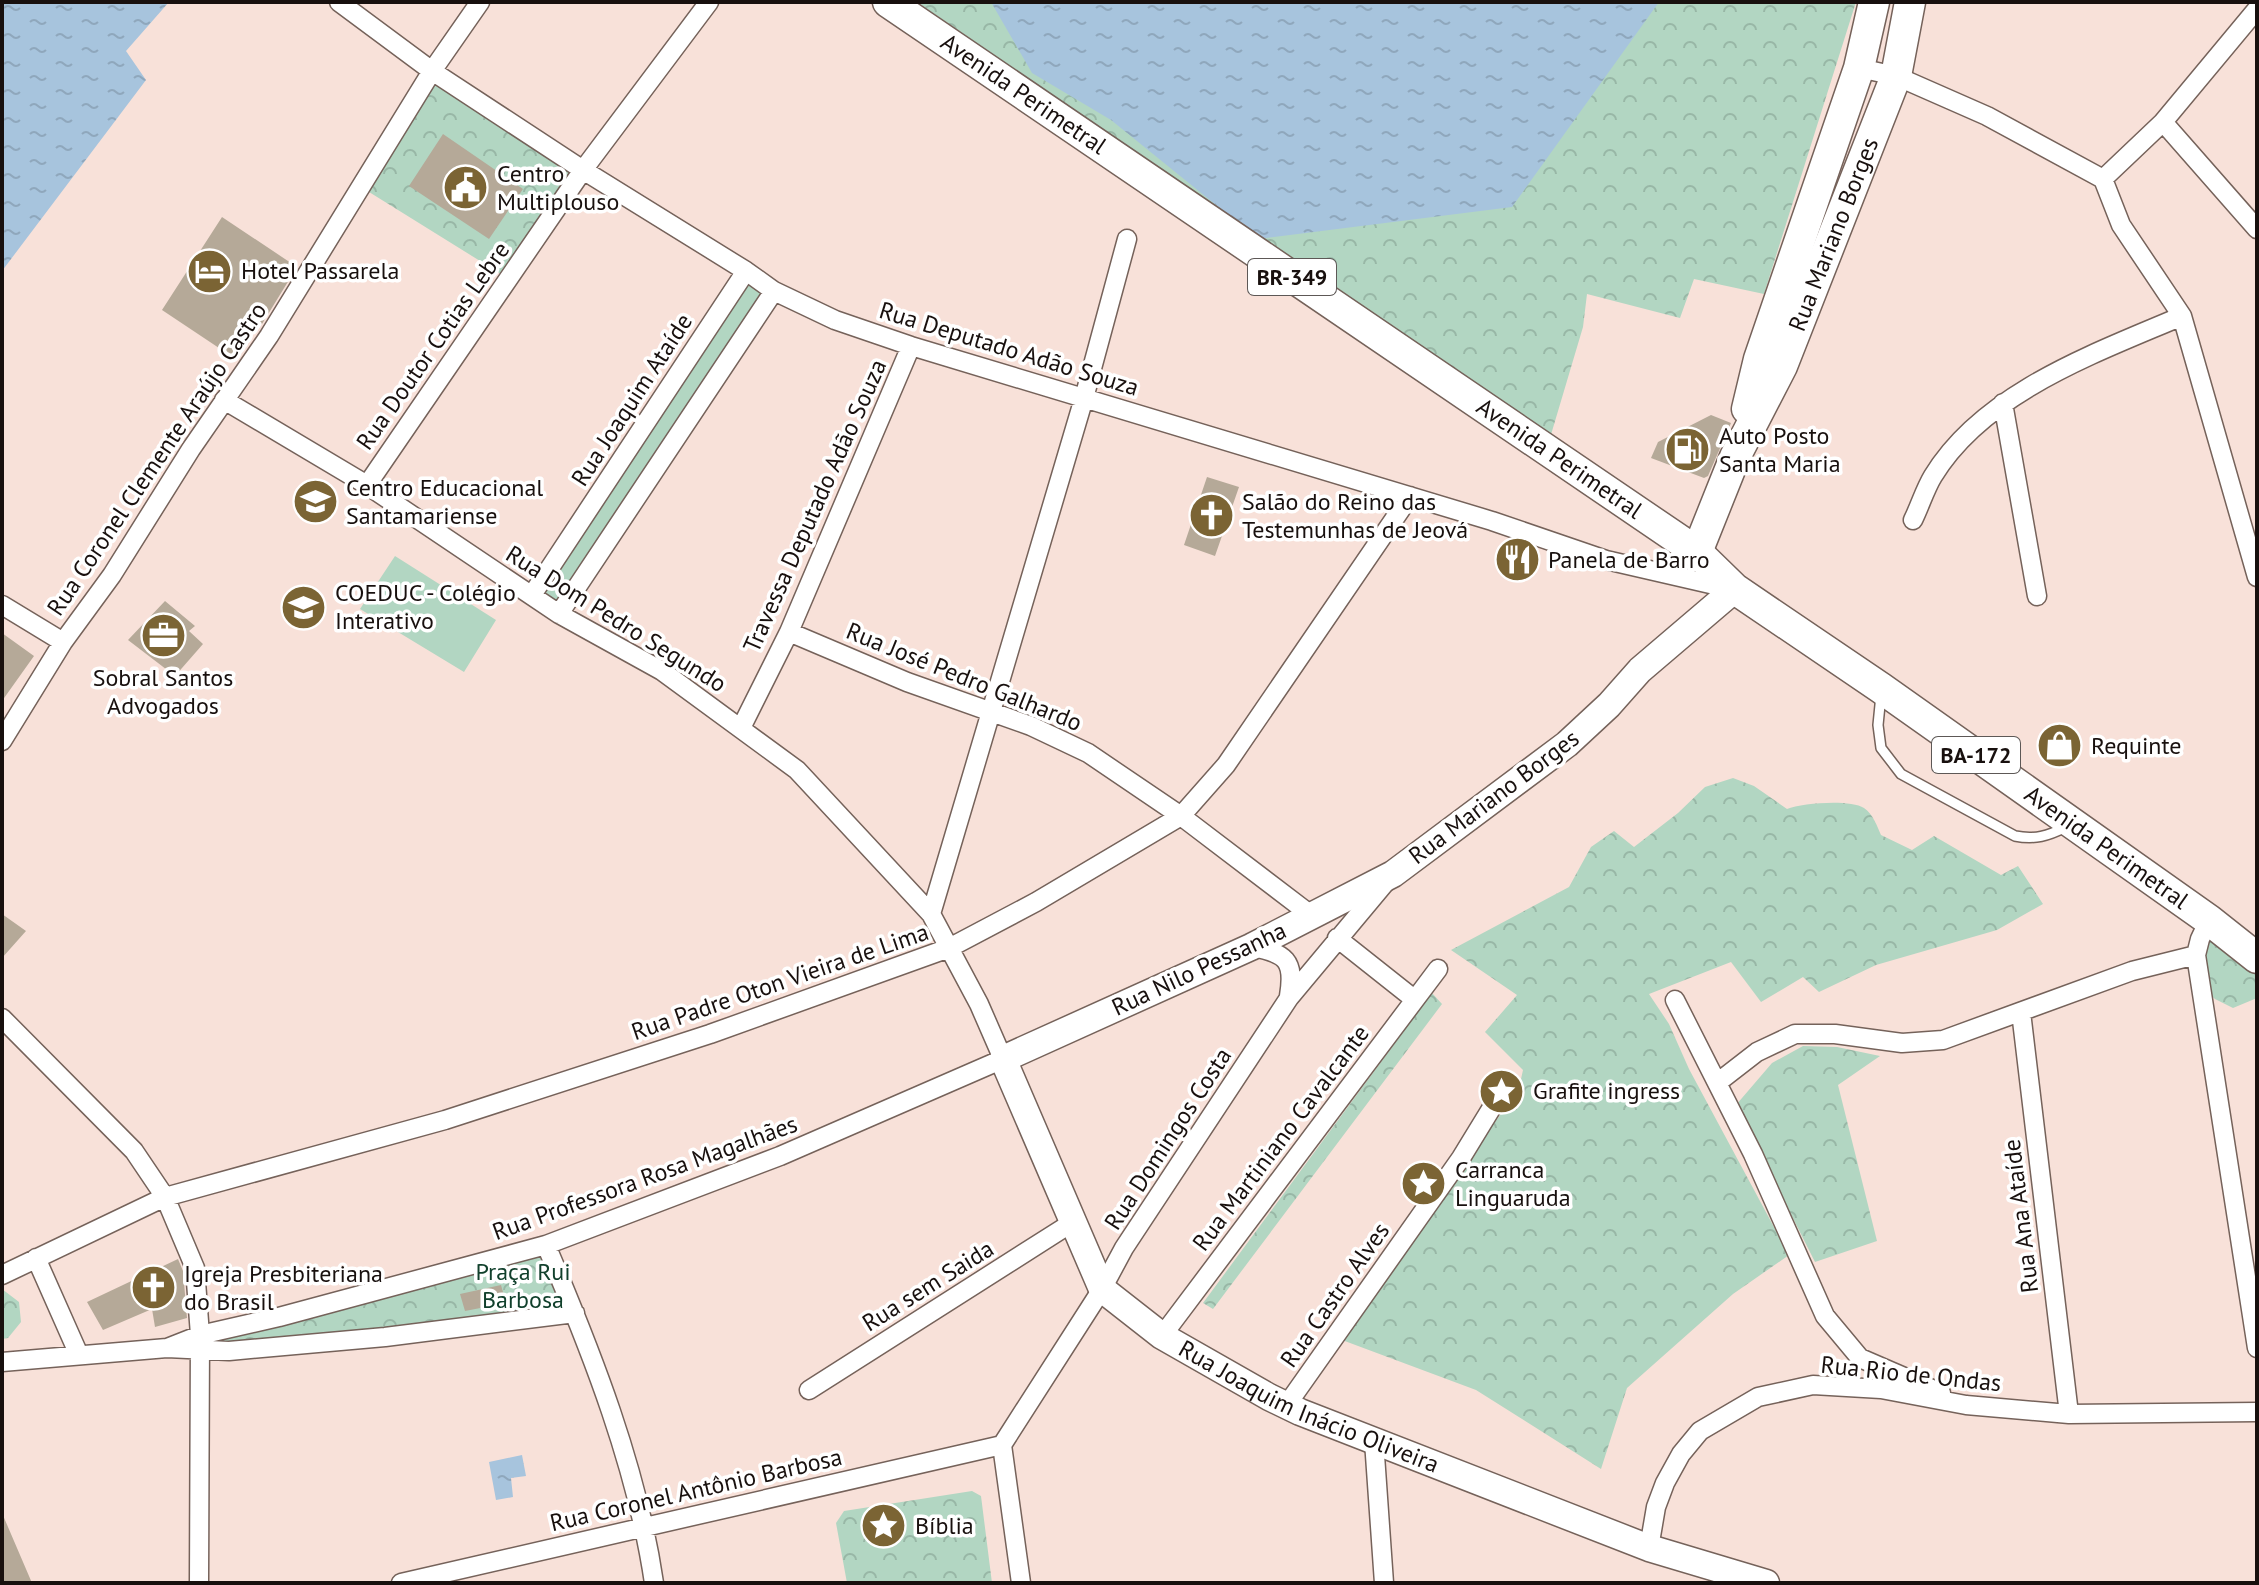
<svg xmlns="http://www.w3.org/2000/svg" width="2259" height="1585" viewBox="0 0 2259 1585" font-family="'PT Sans',sans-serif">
  <defs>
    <pattern id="forest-crowns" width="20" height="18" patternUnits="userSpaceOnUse" patternTransform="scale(2)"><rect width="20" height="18" fill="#b2d6c2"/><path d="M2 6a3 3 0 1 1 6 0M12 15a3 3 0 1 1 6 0" fill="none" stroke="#98b7a6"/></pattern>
    <pattern id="water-ripples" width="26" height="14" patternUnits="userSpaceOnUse" patternTransform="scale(2)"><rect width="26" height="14" fill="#a7c4dd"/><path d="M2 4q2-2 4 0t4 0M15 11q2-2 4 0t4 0" fill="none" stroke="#8fa7bc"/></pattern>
  </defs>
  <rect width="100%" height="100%" fill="#f8e1d9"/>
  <path fill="url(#forest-crowns)" d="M917,2H1856L1764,294L1694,279L1680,318L1587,294L1583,327L1550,438Z
    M432,71L583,170L509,279L361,187Z
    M1733,778L1754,786L1787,809C1802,803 1850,799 1864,808C1873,814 1877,826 1881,835L1912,850L1934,836L2001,875L2018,866L2043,904L1997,930L1876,965L1819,992L1803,977L1761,1002L1731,962L1649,994L1669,1024L1689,1069L1789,1255L1733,1294L1627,1388L1601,1469L1476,1390L1342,1340L1519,1088L1523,1070L1485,1032L1517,995L1451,950L1569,887L1591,847L1614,831L1634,847L1678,813L1705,787Z
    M2204,930L2257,970V998L2233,1008L2215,999L2197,983Z
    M1432,993L1442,1004L1213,1309L1203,1303Z
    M1803,1046L1837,1047L1880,1056L1838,1085L1877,1241L1815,1262L1736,1105L1772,1063Z
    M546,1245L575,1313L200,1350L232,1328Z
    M2,1289L19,1302L21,1322L8,1338L2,1339Z
    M972,1491L981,1496L992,1583H847L836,1523L844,1511Z"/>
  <path fill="#b2d6c2" d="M746,271L774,291L559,614L532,595Z
    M395,556L496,620L464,672L360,609Z"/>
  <path fill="url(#water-ripples)" d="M2,2H169L126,51L146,80L2,271Z
    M991,2H1659L1512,207L1258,239L1111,120L1032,73Z
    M522,1455L526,1476L511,1478L513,1497L496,1500L489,1462Z"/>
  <path fill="#b5a998" d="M443,134L523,189L489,239L409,186Z
    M222,217L297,267L262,324L258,321L234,358L162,310Z
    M1711,415L1731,423L1708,476L1704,478L1651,458L1658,442Z
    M1207,477L1239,487L1215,556L1184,545Z
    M165,601L195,626L189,631L203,644L175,676L128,640Z
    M2,633L34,656L2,701Z
    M2,914L26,931L2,958Z
    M178,1259L183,1271L187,1318L155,1327L152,1309L103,1330L87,1302Z
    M501,1285L506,1303L465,1311L460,1294Z
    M2,1513L32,1583H2Z"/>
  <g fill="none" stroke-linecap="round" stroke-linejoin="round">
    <defs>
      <path id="lane" d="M1881,695L1878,725L1881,748L1901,774L2015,836C2035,840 2048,836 2066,827"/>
      <path id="street" d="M339,2L432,71L583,170L746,271L774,291L835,320L911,346L1492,521L1606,560L1732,589
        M1859,68L1896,76L1987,116L2103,179L2121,225L2182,316L2257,577
        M2163,122L2257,229
        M2103,179L2163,122L2257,9
        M2003,403L2037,596
        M367,485L583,170L709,2
        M1913,520C1920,506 1925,489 1933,476C1984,392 2096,353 2182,316
        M532,595L746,271
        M2,605L63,642
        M559,614L774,291
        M789,632L907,682L1031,726L1088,753L1181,816L1311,915
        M741,728L789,632L911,346
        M2,741L63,642L112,575L191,449L269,336L432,71L480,2
        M931,914L1084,398L1127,239
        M1337,938L1414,999
        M1251,947C1286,953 1295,960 1289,996
        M2196,955L2257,1348
        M1675,1000L1753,1154L1825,1316L1860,1358L1941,1393
        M2021,1012L2069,1414
        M2,1018L134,1151L165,1197L195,1268L200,1335L199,1583
        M1717,1083L1757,1052L1795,1034H1835L1902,1043L1943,1040L2132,971L2196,955L2200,939L2209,920
        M546,1245C592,1353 637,1467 654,1583
        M36,1258L79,1355
        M2,1275L165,1197L445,1120L710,1034L949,948L1036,902L1181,816L1226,765L1410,496
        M1162,1336L1438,969
        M167,1348L200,1335L279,1317L546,1245L780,1156L1003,1059L979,1004L931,914L797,770L662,671L559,614L367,485L224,400
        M2,1362L167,1348L229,1351L385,1337L575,1313
        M809,1390L1073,1222
        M1286,1406L1461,1158L1502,1091
        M1374,1441L1384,1583
        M1002,1445L1102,1289L1124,1248L1289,998L1385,883
        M1002,1445L1021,1583
        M1649,1548L1656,1507L1665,1483L1681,1454L1700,1431L1758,1397L1813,1385L1881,1389L1966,1405L2069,1414L2257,1412
        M401,1583L1002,1445"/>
      <g id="secondary">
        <path id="s1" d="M1735,589L1640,670L1609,705L1567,744L1393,874L1251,947L1003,1059L1102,1289L1162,1336L1269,1397L1300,1412L1649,1548L1766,1583"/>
      </g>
      <g id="primary">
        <path id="s2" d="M888,2L1697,552L1735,589L1881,688L2209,920L2257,958"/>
        <path d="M1747,409L1759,359L1859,68L1874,2"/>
        <path id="s3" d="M1697,552L1735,457L1782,366L1896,76L1910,2"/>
      </g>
    </defs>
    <use href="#lane" stroke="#75625a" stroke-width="12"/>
    <use href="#street" stroke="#75625a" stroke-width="21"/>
    <use href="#secondary" stroke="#75625a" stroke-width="29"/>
    <use href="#primary" stroke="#75625a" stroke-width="33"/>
    <use href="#lane" stroke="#fff" stroke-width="9"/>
    <use href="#street" stroke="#fff" stroke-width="18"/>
    <use href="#secondary" stroke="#fff" stroke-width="26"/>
    <use href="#primary" stroke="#fff" stroke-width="30"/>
  </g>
  <defs>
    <symbol id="civic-disc" viewBox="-11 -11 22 22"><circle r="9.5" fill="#7b6434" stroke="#fff"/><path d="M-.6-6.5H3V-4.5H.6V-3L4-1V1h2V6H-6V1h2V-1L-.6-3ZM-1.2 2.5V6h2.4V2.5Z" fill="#fff"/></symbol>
    <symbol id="hotel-disc" viewBox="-11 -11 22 22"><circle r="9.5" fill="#7b6434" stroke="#fff"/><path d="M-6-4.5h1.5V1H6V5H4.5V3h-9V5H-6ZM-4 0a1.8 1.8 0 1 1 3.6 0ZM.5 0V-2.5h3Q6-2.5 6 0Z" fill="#fff"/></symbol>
    <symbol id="fuel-disc" viewBox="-11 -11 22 22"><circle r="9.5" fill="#7b6434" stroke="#fff"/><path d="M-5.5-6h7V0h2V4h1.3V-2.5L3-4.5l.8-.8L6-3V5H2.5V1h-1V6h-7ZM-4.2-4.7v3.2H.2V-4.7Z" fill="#fff"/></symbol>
    <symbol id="school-disc" viewBox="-11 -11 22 22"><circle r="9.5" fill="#7b6434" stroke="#fff"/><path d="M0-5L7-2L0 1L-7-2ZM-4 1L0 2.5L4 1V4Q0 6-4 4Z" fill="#fff"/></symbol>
    <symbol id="church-disc" viewBox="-11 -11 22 22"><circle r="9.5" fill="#7b6434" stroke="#fff"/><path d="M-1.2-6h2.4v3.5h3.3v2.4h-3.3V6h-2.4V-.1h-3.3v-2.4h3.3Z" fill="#fff"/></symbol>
    <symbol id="restaurant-disc" viewBox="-11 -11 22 22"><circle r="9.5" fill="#7b6434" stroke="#fff"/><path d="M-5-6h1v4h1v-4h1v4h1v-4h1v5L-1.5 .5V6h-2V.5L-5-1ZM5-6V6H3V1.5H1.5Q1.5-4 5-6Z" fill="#fff"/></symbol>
    <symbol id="office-disc" viewBox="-11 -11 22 22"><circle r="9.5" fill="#7b6434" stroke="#fff"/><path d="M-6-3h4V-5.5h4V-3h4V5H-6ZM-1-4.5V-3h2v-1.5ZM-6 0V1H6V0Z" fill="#fff"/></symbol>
    <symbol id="shop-disc" viewBox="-11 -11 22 22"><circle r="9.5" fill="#7b6434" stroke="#fff"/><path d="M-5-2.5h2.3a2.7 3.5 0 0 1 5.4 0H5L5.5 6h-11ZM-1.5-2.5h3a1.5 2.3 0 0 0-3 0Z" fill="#fff"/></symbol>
    <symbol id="sight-disc" viewBox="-11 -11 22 22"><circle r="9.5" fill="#7b6434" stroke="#fff"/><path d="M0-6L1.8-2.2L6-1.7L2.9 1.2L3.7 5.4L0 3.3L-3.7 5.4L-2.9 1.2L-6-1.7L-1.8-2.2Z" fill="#fff"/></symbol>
  </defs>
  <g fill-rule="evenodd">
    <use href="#civic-disc" x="440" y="162" width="51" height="51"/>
    <use href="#hotel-disc" x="184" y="246" width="51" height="51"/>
    <use href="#fuel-disc" x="1662" y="424" width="51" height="51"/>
    <use href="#school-disc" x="290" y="476" width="51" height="51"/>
    <use href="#church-disc" x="1186" y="490" width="51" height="51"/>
    <use href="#restaurant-disc" x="1492" y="534" width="51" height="51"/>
    <use href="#school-disc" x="278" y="582" width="51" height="51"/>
    <use href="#office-disc" x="138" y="610" width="51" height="51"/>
    <use href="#shop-disc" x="2034" y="720" width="51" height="51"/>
    <use href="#sight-disc" x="1476" y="1066" width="51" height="51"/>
    <use href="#sight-disc" x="1398" y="1158" width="51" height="51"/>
    <use href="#church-disc" x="128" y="1262" width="51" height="51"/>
    <use href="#sight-disc" x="858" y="1500" width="51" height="51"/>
  </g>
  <g text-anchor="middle" stroke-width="7" stroke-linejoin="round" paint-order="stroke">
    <g fill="#fff" stroke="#5d5856" stroke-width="2">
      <rect x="1248" y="259" width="88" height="36" rx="6"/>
      <rect x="1932" y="737" width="88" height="36" rx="6"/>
    </g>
    <g font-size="22" font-weight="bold" fill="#18100e">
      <text x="1292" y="285">BR-349</text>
      <text x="1976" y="763">BA-172</text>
    </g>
    <g font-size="24" fill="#18100e" stroke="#fff">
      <text dy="8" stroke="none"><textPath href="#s2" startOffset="164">Avenida Perimetral</textPath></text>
      <text dy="8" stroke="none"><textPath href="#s3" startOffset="346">Rua Mariano Borges</textPath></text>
      <text transform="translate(433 346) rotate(-55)" y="8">Rua Doutor Cotias Lebre</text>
      <text transform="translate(1009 349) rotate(17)" y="8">Rua Deputado Adão Souza</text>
      <text transform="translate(632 400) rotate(-57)" y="8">Rua Joaquim Ataíde</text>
      <text dy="8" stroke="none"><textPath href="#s2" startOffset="812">Avenida Perimetral</textPath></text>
      <text transform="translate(157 459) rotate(-56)" y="8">Rua Coronel Clemente Araújo Castro</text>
      <text transform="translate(815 506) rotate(-66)" y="8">Travessa Deputado Adão Souza</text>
      <text transform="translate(616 619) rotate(32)" y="8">Rua Dom Pedro Segundo</text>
      <text transform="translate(964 677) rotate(22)" y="8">Rua José Pedro Galhardo</text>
      <text transform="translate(1494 797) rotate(-37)" y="8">Rua Mariano Borges</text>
      <text dy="8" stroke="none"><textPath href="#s2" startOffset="1484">Avenida Perimetral</textPath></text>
      <text transform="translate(1199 969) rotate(-25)" y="8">Rua Nilo Pessanha</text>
      <text transform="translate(780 982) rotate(-19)" y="8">Rua Padre Oton Vieira de Lima</text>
      <text transform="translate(1281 1138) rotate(-53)" y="8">Rua Martiniano Cavalcante</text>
      <text transform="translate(1168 1139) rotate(-57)" y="8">Rua Domingos Costa</text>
      <text transform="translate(645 1178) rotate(-20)" y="8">Rua Professora Rosa Magalhães</text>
      <text transform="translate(2021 1216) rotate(-97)" y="8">Rua Ana Ataíde</text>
      <text transform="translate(928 1286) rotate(-32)" y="8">Rua sem Saida</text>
      <text transform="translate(1335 1295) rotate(-55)" y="8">Rua Castro Alves</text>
      <text transform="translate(1911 1374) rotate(6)" y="8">Rua Rio de Ondas</text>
      <text dy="8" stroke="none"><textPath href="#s1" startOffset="1368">Rua Joaquim Inácio Oliveira</textPath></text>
      <text transform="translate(696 1490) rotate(-13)" y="8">Rua Coronel Antônio Barbosa</text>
    </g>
    <g font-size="24" fill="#18100e" stroke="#fff" text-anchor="start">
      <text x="497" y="182">Centro<tspan x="497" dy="28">Multiplouso</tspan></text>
      <text x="241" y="279">Hotel Passarela</text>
      <text x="1719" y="444">Auto Posto<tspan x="1719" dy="28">Santa Maria</tspan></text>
      <text x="346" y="496">Centro Educacional<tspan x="346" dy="28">Santamariense</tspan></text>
      <text x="1242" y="510">Salão do Reino das<tspan x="1242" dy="28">Testemunhas de Jeová</tspan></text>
      <text x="1548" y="568">Panela de Barro</text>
      <text x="335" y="601">COEDUC - Colégio<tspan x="335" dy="28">Interativo</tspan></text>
      <text x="163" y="686" text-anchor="middle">Sobral Santos<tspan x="163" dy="28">Advogados</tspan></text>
      <text x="2091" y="754">Requinte</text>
      <text x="1533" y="1099">Grafite ingress</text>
      <text x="1455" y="1178">Carranca<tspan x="1455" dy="28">Linguaruda</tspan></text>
      <text x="184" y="1282">Igreja Presbiteriana<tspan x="184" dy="28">do Brasil</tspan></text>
      <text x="915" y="1534">Bíblia</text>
    </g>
    <g font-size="24" fill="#11402c" stroke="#fff">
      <text x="523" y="1280">Praça Rui<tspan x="523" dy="28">Barbosa</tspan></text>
    </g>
  </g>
  <rect width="2259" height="1585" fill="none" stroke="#18100e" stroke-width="8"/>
</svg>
